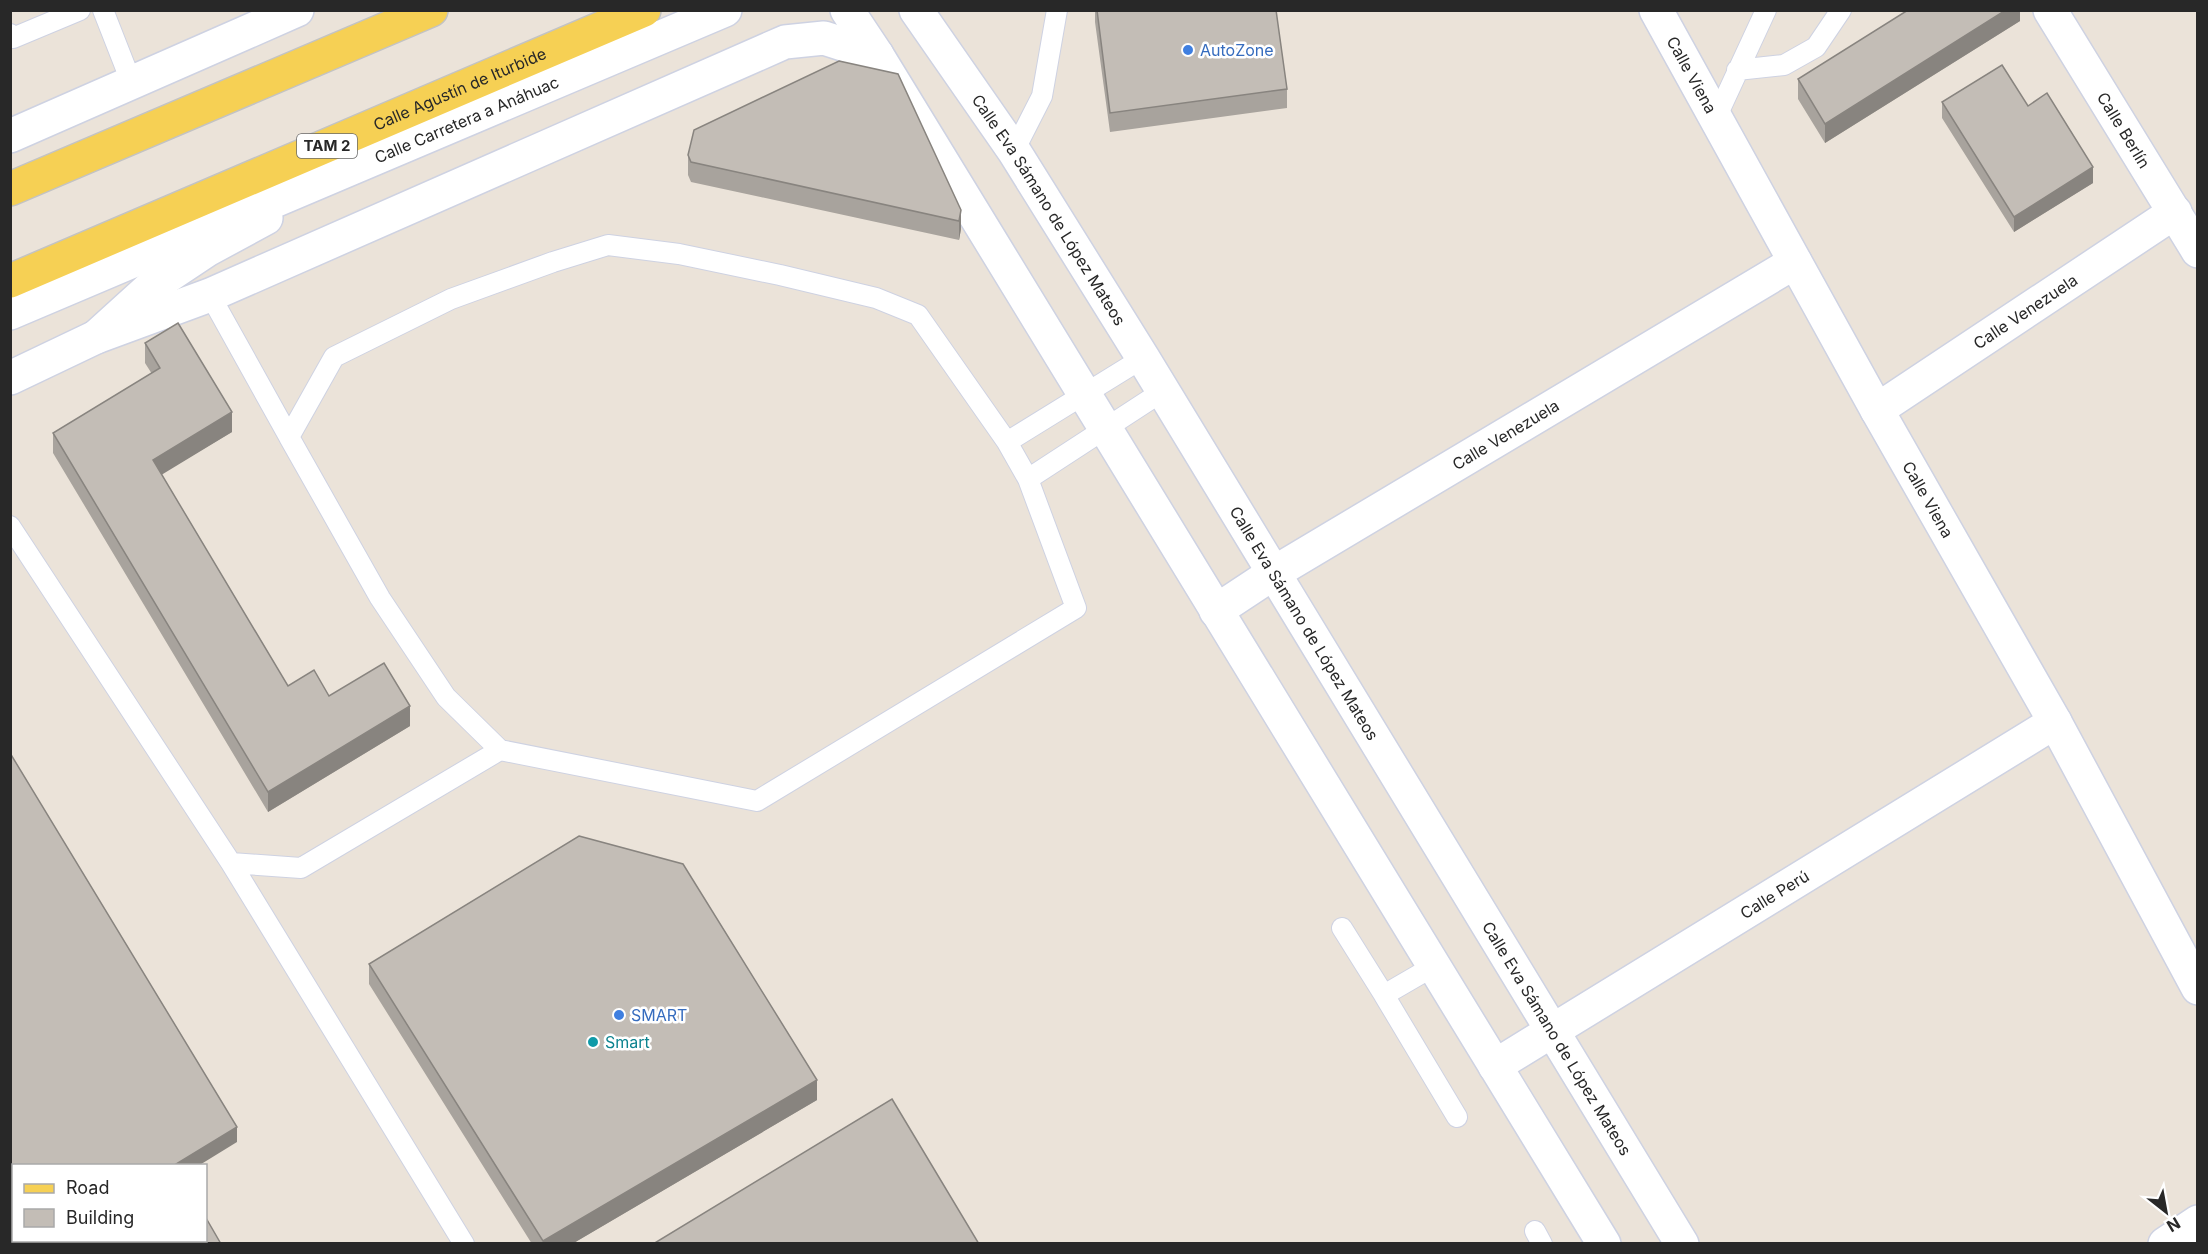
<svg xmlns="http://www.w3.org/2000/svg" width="2208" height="1254" viewBox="0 0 2208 1254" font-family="Inter,sans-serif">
  <rect width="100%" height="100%" fill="#ebe3d9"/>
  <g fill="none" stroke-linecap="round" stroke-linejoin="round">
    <defs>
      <path id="service" d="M103,10L132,84
        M10,34L13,38L80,10
        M1737,70L1784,65L1816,47L1841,10
        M1716,118L1766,10
        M1014,151L1042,96L1057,10
        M608,245L679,254L780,275L876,298L918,315L1007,442L1028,479L1076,608L757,801L500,750L446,697L380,598L289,437L334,357L451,299L553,262Z
        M210,295L289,437
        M1007,442L1143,358
        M1028,479L1163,391
        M10,526L231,863L301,868L500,750
        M231,863L464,1244
        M1342,928L1384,995
        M1434,966L1384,995L1457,1117
        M1535,1231L1542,1244"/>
      <g id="minor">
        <path id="s1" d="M1656,10L1877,410L2055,722L2198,988"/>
        <path id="s2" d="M2050,10L2198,251"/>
        <path d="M96,337L150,288L207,250L266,218"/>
        <path id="s3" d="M1877,410L2175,212"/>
        <path id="s4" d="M1216,611L1272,574L1795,262"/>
        <path id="s5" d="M1495,1066L2055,722"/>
      </g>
      <g id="tertiary">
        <path d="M10,136L297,10"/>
        <path id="s6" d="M10,313L725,10"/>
        <path d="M10,378L96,337L210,295L785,42L824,38L877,55"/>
        <path d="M2165,1244L2198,1222"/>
      </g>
      <g id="secondary">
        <path d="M847,10L877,55L1604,1244"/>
        <path id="s7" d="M916,10L1014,151L1143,358L1682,1244"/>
      </g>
      <g id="primary">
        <path d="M10,189L431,10"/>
        <path id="s8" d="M10,281L644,10"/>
      </g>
    </defs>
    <use href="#service" stroke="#ced2e2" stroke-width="22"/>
    <use href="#minor" stroke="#ced2e2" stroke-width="36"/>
    <use href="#tertiary" stroke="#ced2e2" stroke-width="36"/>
    <use href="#secondary" stroke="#ced2e2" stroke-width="36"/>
    <use href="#primary" stroke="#c3c3c3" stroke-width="36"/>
    <use href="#service" stroke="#fff" stroke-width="20"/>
    <use href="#minor" stroke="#fff" stroke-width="33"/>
    <use href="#tertiary" stroke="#fff" stroke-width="33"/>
    <use href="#secondary" stroke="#fff" stroke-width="33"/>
    <use href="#primary" stroke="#f6d054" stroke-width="33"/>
  </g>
  <path fill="#a8a39d" d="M1095,10H1276L1287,89V108L1110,132L1095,22Z
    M2020,10V21L1825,143L1798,99V79Z
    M1942,102L2028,106L2093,183L2014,232L1942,118Z
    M688,155L961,210V229L959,240L691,182L688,175Z
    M145,343L232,432L161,474L288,686L329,696L410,726L268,812L53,453V433L152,374L145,363Z
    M369,964L817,1100L572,1244H532L369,984Z"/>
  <path fill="#88847f" d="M2006,10H2020V21L1825,143V124Z
    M2093,167V183L2014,232V217Z
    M961,210V229L959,240V221Z
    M232,412V432L153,480V460Z
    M410,706V726L268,812V792Z
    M817,1080V1100L572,1244H543V1241Z
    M237,1127V1142L198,1166L173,1165Z"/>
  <path fill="#c3bdb6" stroke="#88847f" stroke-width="1.5" d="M1097,10H1276L1287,89L1110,113Z
    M1908,10H2006L1825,124L1798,79Z
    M839,61L898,74L961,210L959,221L691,162L688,155L694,130Z
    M2002,65L2028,106L2047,93L2093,167L2014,217L1942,102Z
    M178,323L232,412L153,460L288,686L314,670L329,696L384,663L410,706L268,792L53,433L160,368L145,343Z
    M10,753L237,1127L173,1166H14V1240H206V1218L221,1244H10Z
    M579,836L683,864L817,1080L543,1241L369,964Z
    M892,1099L979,1244H653Z"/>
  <g fill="#3f7fe0" stroke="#fff" stroke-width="2">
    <circle cx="1188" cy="50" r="6"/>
    <circle cx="619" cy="1015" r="6"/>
  </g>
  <circle fill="#0f9aa8" stroke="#fff" stroke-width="2" cx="593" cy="1042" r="6"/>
  <g text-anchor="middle" stroke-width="5" stroke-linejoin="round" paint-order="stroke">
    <rect fill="#fff" stroke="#686868" stroke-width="1.5" x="297" y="134" width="60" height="24" rx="4.5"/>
    <g font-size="15" font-weight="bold" fill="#282828">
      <text x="327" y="151">TAM 2</text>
    </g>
    <g font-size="16" fill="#366cbe" stroke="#fff" text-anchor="start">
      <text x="1200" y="56">AutoZone</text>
      <text x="631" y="1021">SMART</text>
    </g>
    <g font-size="16" fill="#282828" stroke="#fff">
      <text dy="6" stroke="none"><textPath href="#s1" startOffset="74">Calle Viena</textPath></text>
      <text dy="6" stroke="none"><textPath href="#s8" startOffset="489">Calle Agustín de Iturbide</textPath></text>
      <text dy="6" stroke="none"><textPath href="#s6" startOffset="496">Calle Carretera a Anáhuac</textPath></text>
      <text dy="6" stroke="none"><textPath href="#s2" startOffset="141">Calle Berlín</textPath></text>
      <text dy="6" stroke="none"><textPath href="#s7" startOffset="240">Calle Eva Sámano de López Mateos</textPath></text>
      <text dy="6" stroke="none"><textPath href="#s3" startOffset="178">Calle Venezuela</textPath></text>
      <text dy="6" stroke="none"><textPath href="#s4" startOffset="339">Calle Venezuela</textPath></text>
      <text dy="6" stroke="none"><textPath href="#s1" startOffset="560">Calle Viena</textPath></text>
      <text dy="6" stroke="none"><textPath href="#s7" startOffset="726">Calle Eva Sámano de López Mateos</textPath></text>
      <text dy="6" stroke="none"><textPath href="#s5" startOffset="328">Calle Perú</textPath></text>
      <text dy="6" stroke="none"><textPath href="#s7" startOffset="1212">Calle Eva Sámano de López Mateos</textPath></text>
    </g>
    <g font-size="16" fill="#0d838f" stroke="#fff" text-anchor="start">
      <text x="605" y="1048">Smart</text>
    </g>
  </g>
  <rect width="2208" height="1254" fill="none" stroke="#282828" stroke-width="24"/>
  <rect x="12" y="1164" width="195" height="78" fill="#ffffff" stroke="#a9a9a9" stroke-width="1.5"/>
  <rect x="24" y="1184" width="30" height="9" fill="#f6d054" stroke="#a9a9a9" stroke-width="1.5"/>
  <text x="66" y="1194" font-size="18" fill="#282828">Road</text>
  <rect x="24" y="1209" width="30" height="18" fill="#c3bdb6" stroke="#a9a9a9" stroke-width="1.5"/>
  <text x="66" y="1224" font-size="18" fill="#282828">Building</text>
  <g transform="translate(2166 1212) rotate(149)" stroke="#ffffff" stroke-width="4.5" paint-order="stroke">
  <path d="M0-4.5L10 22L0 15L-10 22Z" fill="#282828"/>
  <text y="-9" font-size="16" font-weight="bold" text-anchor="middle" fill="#282828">N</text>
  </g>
</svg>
